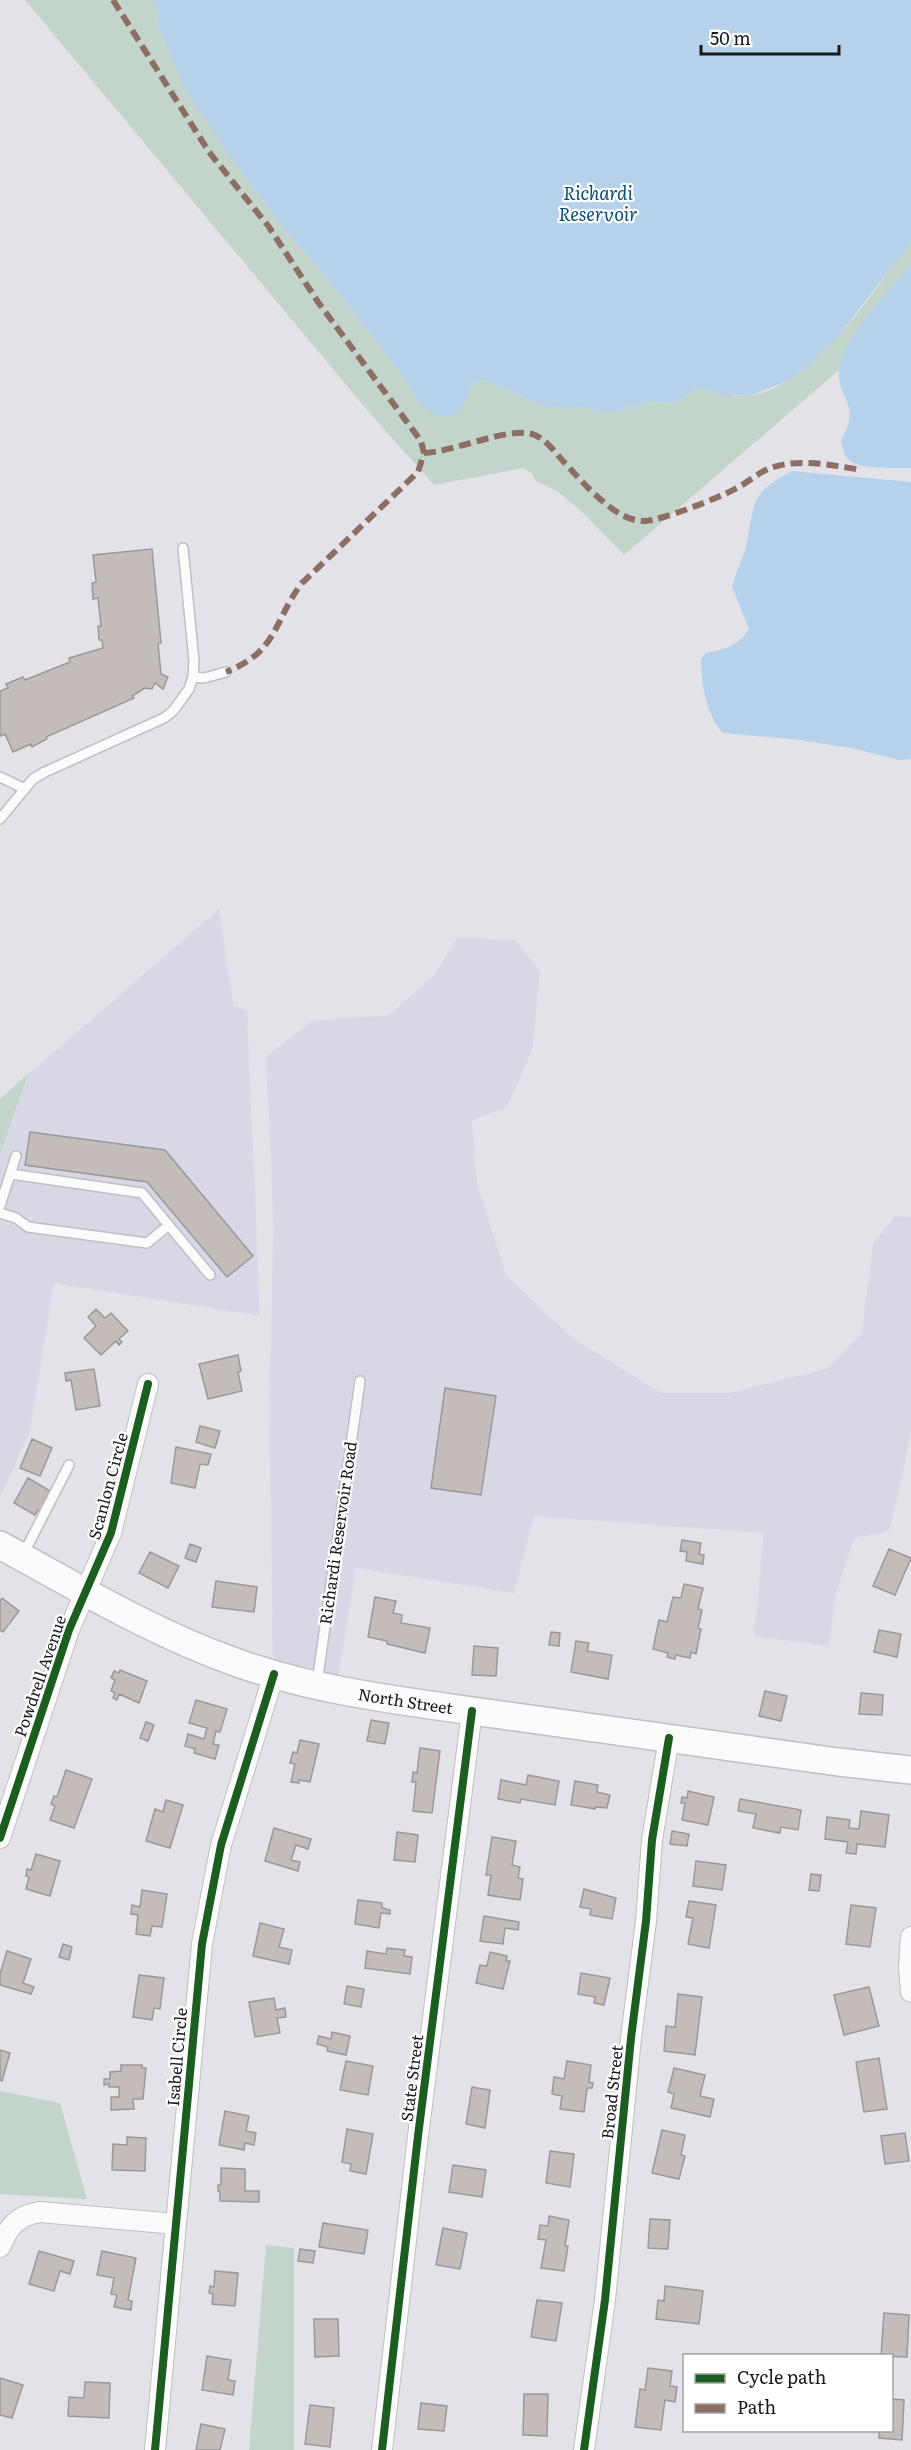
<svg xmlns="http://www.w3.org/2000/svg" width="911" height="2450" viewBox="0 0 911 2450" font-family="Literata,serif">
  <rect width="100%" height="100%" fill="#e2e2e8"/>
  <path fill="#d8d7e5" d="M219,909L233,1005L247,1011L260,1316L54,1283L30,1430L0,1498V1154L30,1073Z
    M457,938L515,940L540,971L532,1050L507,1107L472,1120L477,1183L506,1275L571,1337L661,1393H730L827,1369L862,1333L873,1244L895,1216L911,1217V1429L901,1482L889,1531L854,1538L835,1597L829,1646L754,1636L764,1533L534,1516L514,1593L356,1568L338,1677L273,1662L269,1397L274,1228L266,1057L312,1021L390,1015L436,973Z"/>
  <path fill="#c3d4ca" d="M25,0H152L157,9L158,25L234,162L281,225L333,286L398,370L418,401L470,390L474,382L482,380L544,406L557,408L579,407L599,412H613L649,402L668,403L680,401L695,388C713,388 730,398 749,396C803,389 854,319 884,278C893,266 899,252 911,242V265L892,285L842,360L839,370L624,555L580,510L557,491L536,481L532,473L523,468L434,485L368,411Z
    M29,1073L0,1154V1099Z
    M0,2091L60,2103L87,2199L0,2194Z
    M266,2245L294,2248V2450H249Z"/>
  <path fill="#b6d2ea" d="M152,0H911V242L836,339L813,362L790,380L750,396L728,395L695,388L680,401L668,403L649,402L613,412H599L579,407L557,408L544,406L482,380L474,382L465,402L458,413L450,417H440L429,411L418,401L398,370L333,286L281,225L234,162L185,89L158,25L157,9Z
    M911,265V468C896,468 864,469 851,462C844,457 842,448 841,440C863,403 835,397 839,369C845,335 888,290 911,265Z
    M792,471L911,482V759L899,760L851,748L800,740L723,733C706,714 701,683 701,659L706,653C723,650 740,645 749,629L732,587C736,573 742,561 746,546C756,503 747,495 792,471Z"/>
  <path fill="#c3bcb9" stroke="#9a999a" stroke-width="1.5" d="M152,549L161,643L158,644L161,674L168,677L163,689L155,683L152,689L145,688L132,696L134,698L46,737L47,739L32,747L31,744L13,752L5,734L1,736L0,734V691L8,688L6,684L23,677L25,680L70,662L69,658L103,648L102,640H99L98,626H101L98,598L93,599L92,583L96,582L93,555Z
    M30,1132L165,1150L253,1256L227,1277L147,1182L25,1165Z
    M96,1309L105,1318L111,1313L128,1331L119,1339L122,1342L119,1345L116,1341L101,1355L84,1338L96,1326L88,1317Z
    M238,1355L241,1371L238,1372L242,1391L208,1399L199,1364Z
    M94,1369L100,1406L76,1410L71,1380L66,1381L65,1373Z
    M445,1388L496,1396L481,1495L431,1488Z
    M200,1426L220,1431L215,1448L196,1442Z
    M32,1439L52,1448L40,1476L20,1468Z
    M176,1447L211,1454L208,1465L200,1464L195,1488L171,1483Z
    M28,1478L50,1491L43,1503L46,1505L42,1512L38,1510L35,1515L14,1503Z
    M682,1540L701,1543L699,1554L704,1555L703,1564L686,1561L687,1552L680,1551Z
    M190,1544L201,1548L196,1562L185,1558Z
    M889,1549L911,1558L895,1595L873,1586Z
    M150,1552L179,1566L168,1588L139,1573Z
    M216,1581L257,1587L254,1612L212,1607Z
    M684,1584L703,1588L698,1609L702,1610L698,1628L701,1629L696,1654L691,1652L690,1658L676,1655L675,1659L667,1657L668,1653L653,1649L659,1620L667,1622L673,1597L681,1598Z
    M375,1597L396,1601L393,1613L402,1615L401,1623L430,1628L425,1653L387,1644V1641L368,1637Z
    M2,1598L19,1611L3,1632L0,1630V1601Z
    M879,1630L901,1634L897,1657L874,1652Z
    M551,1632L560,1633L559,1646L549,1645Z
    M576,1641L589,1643L587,1651L612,1655L608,1679L571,1672Z
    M474,1646L498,1648L496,1676L472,1675Z
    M120,1670L147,1681L139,1703L119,1694L117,1700L113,1698L115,1693L111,1691L115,1680L111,1678L114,1671L119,1673Z
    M765,1691L787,1696L781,1721L759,1716Z
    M861,1693L883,1695L882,1715L859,1714Z
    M196,1700L227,1709L220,1732L216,1731L213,1744L219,1745L215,1759L194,1753L195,1749L185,1746L188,1734L204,1739L207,1728L189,1723Z
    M371,1720L389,1723L385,1744L367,1741Z
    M146,1722L154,1725L148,1741L140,1738Z
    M300,1740L319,1744L310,1782L299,1780V1783L291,1782L295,1764L290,1763L293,1752L297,1753Z
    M420,1748L440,1751L432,1813L413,1811L416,1782H412L413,1772L417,1773Z
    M66,1770L92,1779L74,1828L50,1820L55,1806L51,1804L54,1796L57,1797Z
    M528,1775L559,1781L555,1805L521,1799L520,1803L498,1799L501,1780L526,1785Z
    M575,1781L598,1785L597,1792L610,1795L607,1808L596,1807L595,1809L571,1805Z
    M688,1791L714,1797L708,1825L682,1820L685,1803H681L682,1797L687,1798Z
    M740,1799L801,1810L798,1830L781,1827L780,1833L753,1828L756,1814L738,1811Z
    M166,1800L183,1805L170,1848L146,1841L155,1809L163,1812Z
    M861,1811L889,1815L885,1847L857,1844L856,1854L846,1853L848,1842L825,1839L827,1817L850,1820L849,1828L859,1829Z
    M274,1828L311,1839L308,1849L296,1845L291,1860L300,1862L298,1871L265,1861Z
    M672,1831L689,1834L687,1846L670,1844Z
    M397,1832L418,1835L415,1862L394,1860Z
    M492,1837L516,1841L512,1865L520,1867L518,1878L523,1879L520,1900L488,1895L491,1875H486Z
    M36,1854L60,1861L50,1896L26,1889L29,1877L26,1876L27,1869L31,1870Z
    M696,1861L726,1865L722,1890L693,1886Z
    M811,1874L821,1875L819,1891L809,1890Z
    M584,1889L616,1898L612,1919L590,1915L591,1909L580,1907Z
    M142,1890L167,1894L162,1927L152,1926L150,1936L136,1934L138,1915L131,1914L132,1905L140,1907Z
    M358,1900L382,1903V1908L390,1910V1914L381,1913L379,1928L355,1924Z
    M689,1901L716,1905L709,1948L688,1944L693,1918L686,1917Z
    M851,1905L876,1908L870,1947L846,1944Z
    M484,1916L519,1922L518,1930L505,1928L503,1944L480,1941Z
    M260,1923L284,1929L279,1947L292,1950L289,1964L253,1956Z
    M63,1944L72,1947L69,1960L59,1957Z
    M387,1948L405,1950L404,1956L412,1957L410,1974L365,1968L367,1951L386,1954Z
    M7,1951L31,1959L23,1983L34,1987L31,1994L0,1985V1974Z
    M490,1952L507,1956L506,1961H510L503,1989L476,1983L480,1965L487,1966Z
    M581,1973L610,1978L604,2005L594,2003L595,1997L578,1994Z
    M139,1975L164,1978L160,2009L154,2008L152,2020L133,2017Z
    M347,1986L364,1989L361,2007L344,2004Z
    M869,1987L879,2026L844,2035L834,1995Z
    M678,1994L702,1997L695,2055L664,2051L666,2026L675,2027Z
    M274,1998L276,2010L285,2008L286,2017L277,2018L280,2033L255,2037L249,2002Z
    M332,2032L350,2036L346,2055L327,2051L328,2047L317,2044L319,2036L331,2039Z
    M0,2050L10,2053L2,2081L0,2080Z
    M879,2058L887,2109L864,2112L856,2062Z
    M346,2061L373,2066L368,2095L340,2090Z
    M567,2061L591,2065L589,2082L593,2083L592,2088H587L584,2112L560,2109L562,2096L552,2094L554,2077L564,2079Z
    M121,2065H142V2068H146L143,2099H133L134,2109L111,2110V2097H119V2087H109V2084L104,2085V2079H110V2072L121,2071Z
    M674,2068L705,2075L700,2096L714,2099L710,2117L671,2108L674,2094L668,2092Z
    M472,2087L490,2090L485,2128L466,2124Z
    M225,2111L249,2116L246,2131L256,2133L254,2145L245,2143L244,2150L219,2145Z
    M347,2129L373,2134L366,2174L350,2171L351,2164L342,2162Z
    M662,2130L685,2135L681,2155L685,2156L679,2179L652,2173Z
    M905,2133L909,2161L885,2164L881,2136Z
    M127,2137L146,2138L145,2171L112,2170L113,2144L127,2145Z
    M550,2151L574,2154L570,2187L546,2183Z
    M453,2165L486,2170L482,2197L449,2192Z
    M221,2168L245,2169V2191H259V2202L220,2201V2192L218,2191V2185H221Z
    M549,2216L569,2220L565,2246H568L564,2271L541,2268L546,2240L538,2239L540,2225L548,2226Z
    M650,2219L670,2220L668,2249L648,2248Z
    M323,2223L368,2230L364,2254L319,2247Z
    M443,2228L467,2233L460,2269L436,2265Z
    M300,2249L315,2251L313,2263L298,2261Z
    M39,2251L74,2261L70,2274L60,2271L54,2291L29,2284Z
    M102,2251L136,2258L128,2300L132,2301L131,2310L114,2307L117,2295L111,2294L114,2278L97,2275Z
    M215,2271L238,2273L235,2306L212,2304L213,2294L209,2293L210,2286L214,2287Z
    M665,2286L703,2291L699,2324L656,2319L658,2300L664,2301Z
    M537,2300L562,2303L556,2341L531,2337Z
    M884,2313L909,2315L907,2357L881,2356Z
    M314,2319H338L339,2356L315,2357Z
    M207,2356L231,2360L228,2380L235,2381L233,2395L202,2390Z
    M648,2368L672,2371L670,2386L677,2387L675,2402L665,2400L661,2430L635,2427L640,2389L645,2390Z
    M0,2378L23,2385L12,2418L0,2415Z
    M85,2382L110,2383L109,2418L68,2416L69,2397L84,2398Z
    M524,2394H548L547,2436L523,2435Z
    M892,2399L904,2400L902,2440L879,2438V2430H892Z
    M421,2403L447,2406L444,2431L418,2429Z
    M310,2405L334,2408L330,2447L305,2444Z
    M201,2424L225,2429L220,2450H196Z"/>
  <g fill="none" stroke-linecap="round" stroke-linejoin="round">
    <defs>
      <path id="service" d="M193,677L204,678L226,672
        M0,777L25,789
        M0,819L33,779L45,772L164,718L173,711L189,689L193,677L194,661L183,548
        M11,1174L142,1193L210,1275
        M0,1206L16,1156
        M0,1213L16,1218L28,1227L147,1243L169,1225
        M23,1555L69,1465
        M317,1683L360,1381"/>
      <path id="minor" d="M0,1838L69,1630L111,1533L148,1384
        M911,1937L909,1967L911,1992
        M0,2247C8,2227 18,2215 40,2212L176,2224
        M155,2450L202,1944L221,1845L274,1674
        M382,2450L418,2136L472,1711
        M584,2450L605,2300L631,2038L646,1921L652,1840L669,1738"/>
      <g id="secondary">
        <path id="s1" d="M0,1545C77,1587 153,1633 235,1662C321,1693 412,1702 501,1715C614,1730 726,1746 838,1762L911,1770"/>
      </g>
    </defs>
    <use href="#service" stroke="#bfbfc3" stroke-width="12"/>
    <use href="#minor" stroke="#bfbfc3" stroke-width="22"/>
    <use href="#secondary" stroke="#bfbfc3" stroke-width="30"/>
    <use href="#service" stroke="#fbfbfc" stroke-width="9"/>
    <use href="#minor" stroke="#fbfbfc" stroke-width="20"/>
    <use href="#secondary" stroke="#fbfbfc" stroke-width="27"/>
    <path stroke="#8d6e63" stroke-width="6" stroke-dasharray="12 6" stroke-linecap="butt" d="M113,0L209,152L269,227L318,302L421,441L424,453L418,472L302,583C273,621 279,651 226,672
      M424,453C453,452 508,427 532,434C545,438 554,451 563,461C581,480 616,523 645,521C662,520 719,498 735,489C747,483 758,473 770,468C799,458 832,465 861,470"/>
    <defs>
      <path id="cycleway" d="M0,1838L69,1630L111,1533L148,1384
        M155,2450L202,1944L221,1845L274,1674
        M382,2450L418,2136L472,1711
        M584,2450L605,2300L631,2038L646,1921L652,1840L669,1738"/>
    </defs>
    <use href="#cycleway" stroke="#fff" stroke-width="11"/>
    <use href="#cycleway" stroke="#1b5e20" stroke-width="8"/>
  </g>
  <g text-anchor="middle" stroke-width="4.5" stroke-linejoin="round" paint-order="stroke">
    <g font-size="16" fill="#19191d" stroke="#fff">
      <text transform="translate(108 1486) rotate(-75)" y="6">Scanlon Circle</text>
      <text transform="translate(338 1533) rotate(-82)" y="6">Richardi Reservoir Road</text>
      <text transform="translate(40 1676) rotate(-71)" y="6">Powdrell Avenue</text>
      <text dy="6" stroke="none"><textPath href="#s1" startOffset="438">North Street</textPath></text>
      <text transform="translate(177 2057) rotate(-85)" y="6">Isabell Circle</text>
      <text transform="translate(412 2078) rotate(-83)" y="6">State Street</text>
      <text transform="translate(612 2092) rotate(-84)" y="6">Broad Street</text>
    </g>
    <g font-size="18" font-style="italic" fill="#084c74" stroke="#fff">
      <text x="598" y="200">Richardi<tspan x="598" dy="21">Reservoir</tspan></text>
    </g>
  </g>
  <rect x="683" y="2354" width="210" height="78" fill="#ffffff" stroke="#a3a3a5" stroke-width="1.5"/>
  <rect x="695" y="2374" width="30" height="9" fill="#1b5e20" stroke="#a3a3a5" stroke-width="1.5"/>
  <text x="737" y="2384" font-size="18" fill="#19191d">Cycle path</text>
  <rect x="695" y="2404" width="30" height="9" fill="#8d6e63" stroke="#a3a3a5" stroke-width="1.5"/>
  <text x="737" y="2414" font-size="18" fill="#19191d">Path</text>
  <path d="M701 45v9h138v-9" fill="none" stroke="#19191d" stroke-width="3"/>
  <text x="710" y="45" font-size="18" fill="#19191d" stroke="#ffffff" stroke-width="4.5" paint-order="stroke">50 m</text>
</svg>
